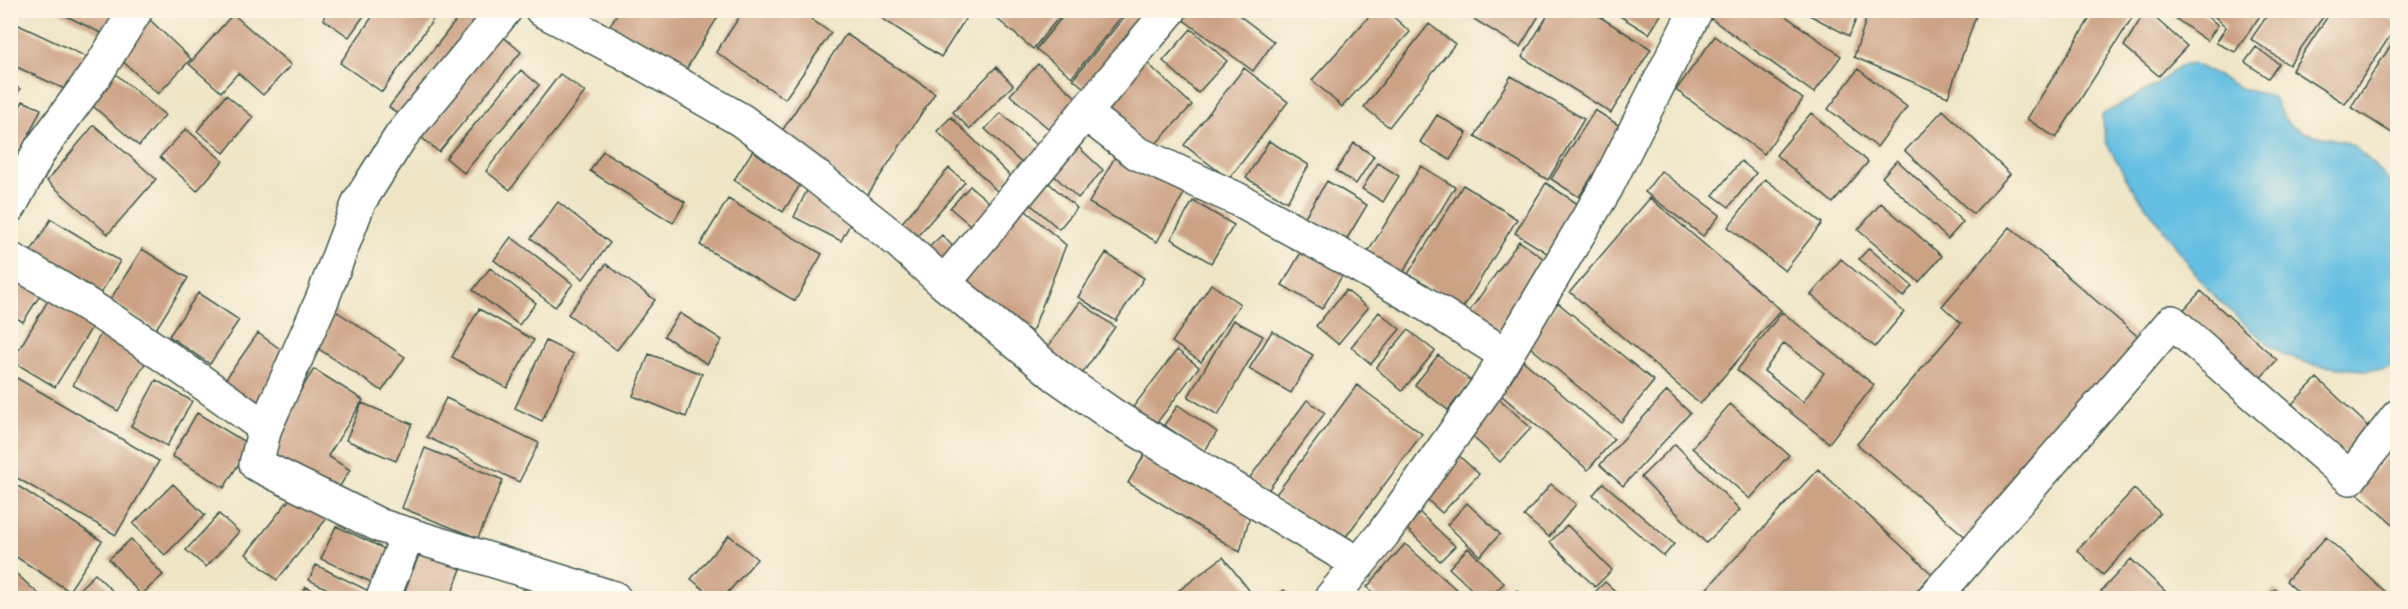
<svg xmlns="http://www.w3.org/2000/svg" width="2408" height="609" viewBox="0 0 2408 609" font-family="Mali,sans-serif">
  <rect width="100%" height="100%" fill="#fcf5e5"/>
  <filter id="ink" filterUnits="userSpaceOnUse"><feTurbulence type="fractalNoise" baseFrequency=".0167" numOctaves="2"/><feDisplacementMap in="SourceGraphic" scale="12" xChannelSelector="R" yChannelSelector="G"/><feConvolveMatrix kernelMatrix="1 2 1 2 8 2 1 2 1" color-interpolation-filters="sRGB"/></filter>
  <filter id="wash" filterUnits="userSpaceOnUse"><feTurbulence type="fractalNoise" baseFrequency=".008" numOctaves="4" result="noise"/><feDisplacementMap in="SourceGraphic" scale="24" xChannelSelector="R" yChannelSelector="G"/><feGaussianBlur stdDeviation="1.35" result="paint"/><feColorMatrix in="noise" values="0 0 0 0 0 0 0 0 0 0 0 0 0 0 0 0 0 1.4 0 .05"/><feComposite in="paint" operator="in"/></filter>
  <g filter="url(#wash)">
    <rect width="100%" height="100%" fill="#efe6c8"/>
    <path fill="#65bfe2" stroke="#427e8b" stroke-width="1.5" d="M2195,64L2240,88L2272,97C2277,105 2282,118 2289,124C2304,136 2324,136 2342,141C2360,147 2389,179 2398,195L2397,366L2381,370H2363L2313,365L2284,355L2250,329L2208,290L2130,184L2106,142L2102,115L2154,86L2180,66Z"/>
    <g id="blocks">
      <path fill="#cca285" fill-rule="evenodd" d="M54,10H115L103,34Z
        M328,10H368L349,37L323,19Z
        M377,10H433L437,14L382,92L340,63Z
        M464,10H490L407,122L389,107Z
        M619,10H722L681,78L606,32Z
        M744,10H798L831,33L785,99L716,52Z
        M869,10H971L941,57Z
        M1002,10H1065L1033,49L996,18Z
        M1068,10H1127L1072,77L1036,49Z
        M1130,10H1165L1094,96L1073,79Z
        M1176,10H1232L1274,42L1253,71L1174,13Z
        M1375,10H1386L1410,32L1342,107L1312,80Z
        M1469,10H1535L1540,14L1520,47L1467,15Z
        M1551,10H1589L1651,49L1611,113L1522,57Z
        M1610,10H1664L1649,34Z
        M1716,10H1777L1841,56L1814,93L1710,18Z
        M1800,10H1860L1849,36Z
        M1869,10H1978L1948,97L1854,57Z
        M2095,10H2137L2056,138L2027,119Z
        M2146,10L2187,46L2159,76L2124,46Z
        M2164,10H2198L2218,25L2207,41Z
        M2208,10H2264L2235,52L2216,43L2226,27Z
        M2271,10H2328L2289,65L2251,39Z
        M2332,10H2374L2398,24L2345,104L2292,70Z
        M233,14L291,65L263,95L238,73L221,92L189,64Z
        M149,19L191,59L158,94L116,55Z
        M10,21L87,57L71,92L10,64Z
        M1429,24L1455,44L1389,127L1364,107Z
        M493,28L521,52L439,152L411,129Z
        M1191,29L1227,61L1198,93L1163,61Z
        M846,34L935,93L867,196L778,137Z
        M2398,34V137L2351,107Z
        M1715,36L1803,99L1764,154L1676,90Z
        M2256,47L2279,64L2268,78L2245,62Z
        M1143,59L1192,105L1150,150L1101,103Z
        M1038,64L1084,104L1057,136L1010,95Z
        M996,67L1013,85L970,129L953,112Z
        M1244,68L1288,102L1229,179L1184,145Z
        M1858,69L1907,107L1877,147L1828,109Z
        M521,70L539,85L464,173L446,158Z
        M112,71L165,115L139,146L87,101Z
        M560,74L585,92L510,190L486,171Z
        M1511,76L1584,119L1548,180L1475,136Z
        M10,84L20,89L10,105Z
        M226,95L253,117L224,153L197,131Z
        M23,101L41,109L21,151L10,146V127Z
        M1595,110L1623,128L1579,197L1551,179Z
        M1943,110L2010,174L1973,214L1905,151Z
        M1001,113L1046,154L1030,171L985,129Z
        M1811,113L1868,162L1833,203L1776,155Z
        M1437,115L1467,133L1450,160L1420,142Z
        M951,117L1011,177L997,191L937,131Z
        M94,125L156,179L108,234L47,181Z
        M186,129L223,161L197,191L160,157Z
        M1072,141L1103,170L1078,198L1047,169Z
        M1269,141L1309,165L1287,202L1246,178Z
        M1354,143L1374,156L1356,184L1336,171Z
        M755,147L804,179L783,212L734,180Z
        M1119,150L1187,188L1157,242L1089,203Z
        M603,151L685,202L673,223L590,171Z
        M1897,160L1963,222L1948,239L1882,177Z
        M1741,161L1756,173L1729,207L1713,195Z
        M1378,163L1399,176L1383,202L1362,189Z
        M1421,166L1455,187L1398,281L1363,260Z
        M949,168L965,182L915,239L899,226Z
        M1661,171L1720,215L1703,236L1645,192Z
        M1041,176L1077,208L1059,229L1022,197Z
        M1765,179L1822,223L1785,271L1728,227Z
        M1327,181L1367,205L1345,242L1304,218Z
        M1546,183L1581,206L1550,255L1515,233Z
        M1463,185L1517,219L1463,308L1408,274Z
        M809,186L857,211L841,241L794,217Z
        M970,186L996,208L976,230L950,208Z
        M1650,198L1781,310L1700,404L1570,292Z
        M728,199L822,254L795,301L700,245Z
        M1193,201L1234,225L1211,263L1171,239Z
        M558,202L610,243L583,279L531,238Z
        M1881,203L1942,256L1919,282L1858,230Z
        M1020,206L1066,245L1032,332L957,281Z
        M51,219L120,261L98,298L28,256Z
        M2010,227L2142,340L1969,540L1857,444L1961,323L1942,306Z
        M942,235L960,254L942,270L925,251Z
        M511,237L573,284L555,307L494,260Z
        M1519,241L1551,264L1493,345L1461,323Z
        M1304,247L1345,271L1322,309L1282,285Z
        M1869,248L1912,286L1903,297L1859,259Z
        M142,249L188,278L156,329L110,300Z
        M1106,253L1144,278L1116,321L1078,297Z
        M1841,259L1904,312L1875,347L1811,295Z
        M10,263L46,286L23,322L10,314Z
        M606,264L655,300L617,350L568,314Z
        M490,268L536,303L519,325L473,290Z
        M1211,284L1240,304L1201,362L1172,342Z
        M1346,290L1368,308L1338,344L1316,326Z
        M2201,291L2277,360L2252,387L2176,318Z
        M53,292L97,319L55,387L12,361Z
        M198,293L239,320L210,364L169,336Z
        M1080,302L1115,327L1082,374L1047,348Z
        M1558,303L1654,381L1621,422L1525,343Z
        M330,307L405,357L382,391L307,341Z
        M479,309L534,340L507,388L452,357Z
        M1379,312L1400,329L1371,364L1351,347Z
        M1782,312L1874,385L1829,443L1737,370ZM1784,343L1824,373L1803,402L1764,371Z
        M680,313L722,340L707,364L664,336Z
        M1233,320L1263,336L1218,415L1188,397Z
        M103,330L149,356L118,411L73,385Z
        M1408,330L1435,351L1402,391L1376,368Z
        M1272,331L1313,355L1291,393L1249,369Z
        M258,333L294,359L254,416L218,390Z
        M546,341L573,354L542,421L515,408Z
        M1177,350L1199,367L1153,428L1130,411Z
        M649,354L702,374L686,417L633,396Z
        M1438,355L1471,381L1448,410L1415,385Z
        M1520,358L1614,439L1588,470L1493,388Z
        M314,369L363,400L328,456L350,470L335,494L264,449Z
        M10,374L159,461L116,535L10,474Z
        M2317,378L2378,435L2353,462L2292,404Z
        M156,380L192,401L167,446L131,426Z
        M1357,385L1422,434L1339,546L1274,497Z
        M1667,391L1690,413L1623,486L1600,465Z
        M1494,394L1531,428L1500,462L1462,427Z
        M446,398L539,443L519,482L427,437Z
        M1307,400L1325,413L1266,493L1248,480Z
        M362,403L412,424L396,461L346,440Z
        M1730,404L1789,455L1750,499L1692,448Z
        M1178,405L1217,432L1204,452L1164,425Z
        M197,413L250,445L224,488L172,456Z
        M1675,444L1740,510L1706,543L1641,477Z
        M2398,444V528L2356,492Z
        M1150,445L1253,505L1240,552L1128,483Z
        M425,448L503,480L478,538L402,508Z
        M1458,455L1479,474L1442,513L1422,495Z
        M1818,469L1932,574L1910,598H1698Z
        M1603,483L1674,544L1664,556L1593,495Z
        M15,484L102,541L69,591L10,553V491Z
        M173,484L205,515L165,555L133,524Z
        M1551,484L1576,504L1549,537L1524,516Z
        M2134,489L2160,513L2103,575L2077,550Z
        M296,491L328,517L277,580L246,554Z
        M1467,503L1500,534L1480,556L1447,525Z
        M1418,511L1455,546L1440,561L1404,526Z
        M219,514L239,532L206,567L186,550Z
        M1567,525L1612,570L1595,587L1550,542Z
        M336,526L391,552L375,584L321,559Z
        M729,535L757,559L723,598H714L691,579Z
        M2326,537L2392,598H2305L2286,581Z
        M131,539L163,575L141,595L109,559Z
        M1405,544L1466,598H1379L1367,587Z
        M423,545L464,561L450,598H402Z
        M1468,548L1504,583L1489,598H1481L1449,568Z
        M1223,557L1249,590L1238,598H1169Z
        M2131,559L2167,593L2162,598H2108L2101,591Z
        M316,565L373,593L370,598H346L309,580Z
        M10,568L43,598H10Z
        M529,573L572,598H521Z
        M95,574L120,598H70Z
        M1605,582L1623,598H1589Z
        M306,587L327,598H300Z
        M2275,589L2285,598H2266Z
        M1284,590L1292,598H1275Z
        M1517,590L1525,598H1508Z"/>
    </g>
  </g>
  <g filter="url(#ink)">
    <use href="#blocks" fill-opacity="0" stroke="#3e564a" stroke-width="1.5"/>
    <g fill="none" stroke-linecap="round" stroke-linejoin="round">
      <defs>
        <path id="minor" d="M542,10L621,51L741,120L812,173L899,242L944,283L1057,376L1114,416L1359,564
          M1086,114L1137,153L1237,199L1347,259L1419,300L1506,355
          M10,206L40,150L98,71L136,10
          M10,259C100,309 183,367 265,428L256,464L381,526L614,598
          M944,283L1170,10
          M265,428L322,300L359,202L401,136L505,10
          M383,598L408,534
          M1331,598L1383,534L1487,387L1606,188L1696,10
          M1934,598L2172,322L2350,478L2398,416"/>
      </defs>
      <use href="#minor" stroke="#3e564a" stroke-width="36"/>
      <use href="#minor" stroke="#fff" stroke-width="33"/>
    </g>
  </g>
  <rect width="2408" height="609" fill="none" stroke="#fcf5e5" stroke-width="36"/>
</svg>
